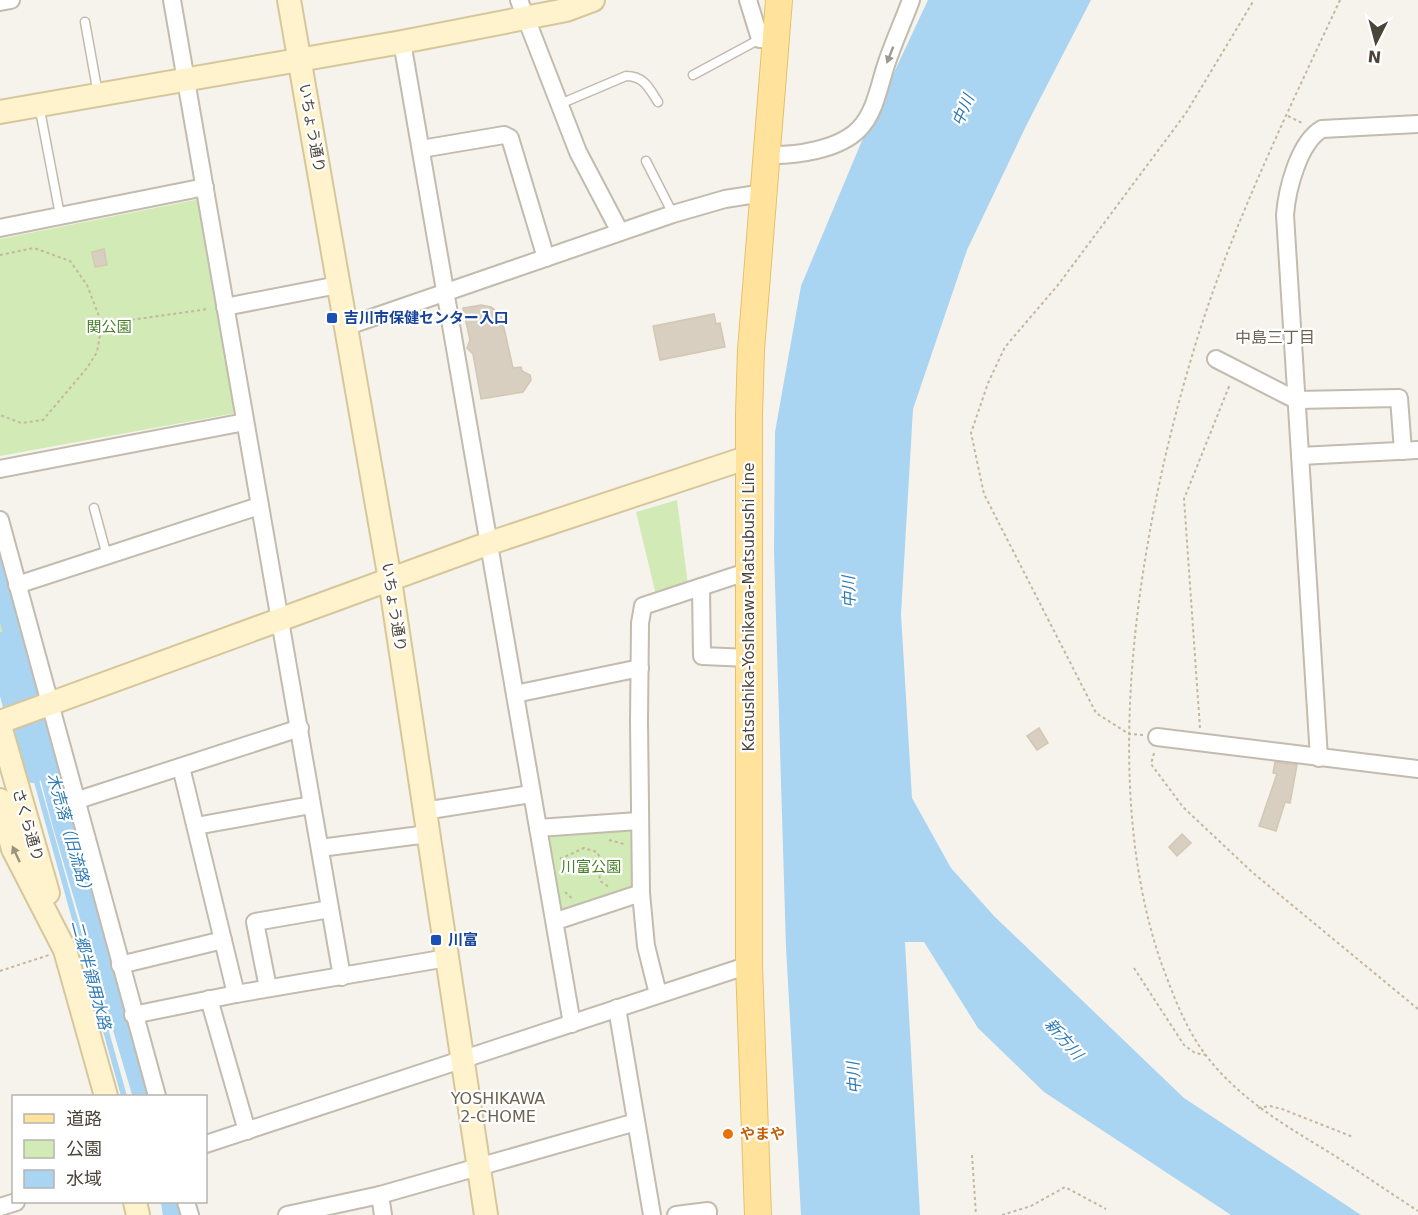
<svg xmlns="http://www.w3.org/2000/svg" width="1418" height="1215" font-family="'DejaVu Sans','Noto Sans JP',sans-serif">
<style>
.green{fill:#d2eab5}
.water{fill:#a9d4f2}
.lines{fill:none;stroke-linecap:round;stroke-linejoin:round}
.river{stroke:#a9d4f2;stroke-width:26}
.building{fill:#d8cfc1;stroke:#d3c7b4;stroke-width:1.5}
.lane-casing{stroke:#c2bbae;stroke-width:11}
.street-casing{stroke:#c2bbae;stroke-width:20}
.secondary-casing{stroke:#d6c79b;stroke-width:26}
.primary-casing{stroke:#e6c16a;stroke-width:28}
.path{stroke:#c4b79f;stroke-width:2;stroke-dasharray:3 3;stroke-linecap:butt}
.lane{stroke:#fff;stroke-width:8}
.street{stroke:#fff;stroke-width:16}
.secondary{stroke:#fff3cd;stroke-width:22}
.primary{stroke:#ffe39c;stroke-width:26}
.oneway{fill:#9c9892}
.oneway2{fill:#9c937c}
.transit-dot{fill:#1a4fb4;stroke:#fff;stroke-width:2}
.food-dot{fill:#e8710a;stroke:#fff;stroke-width:2}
.labels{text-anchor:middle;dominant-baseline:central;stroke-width:4.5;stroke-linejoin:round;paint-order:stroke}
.street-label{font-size:15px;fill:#4b4439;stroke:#fff}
.transit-label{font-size:15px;font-weight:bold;fill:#164399;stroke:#fff;text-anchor:start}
.park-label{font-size:15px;fill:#4a7f2a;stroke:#fff}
.food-label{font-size:15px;font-weight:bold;fill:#c56008;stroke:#fff;text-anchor:start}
.water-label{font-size:16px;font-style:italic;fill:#2e7ab2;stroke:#fff}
.neighbourhood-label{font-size:16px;fill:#6e6250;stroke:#fff}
</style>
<rect width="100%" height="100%" fill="#f6f3ec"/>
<g class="green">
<path d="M200,199L236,413L0,456V239Z"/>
<path d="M677,500L688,585L656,595L636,512Z"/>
<path d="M0,543L38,691L6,700L0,679Z"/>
<path d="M631,826L636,888L561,912L547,839L552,833Z"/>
</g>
<g class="water">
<path d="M928,0H1091L1027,124L967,250L913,409L901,614L912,798L951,868L994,916L1184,1098L1361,1215H1231L1044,1092L978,1028L924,942H905L920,1215H801L786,947L774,551L775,432L801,286L861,143Z"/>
<path d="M0,635L17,698L12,699L0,657Z"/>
<path d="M27,737L127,1096H121L22,739Z"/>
</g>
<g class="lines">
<g class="river">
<path d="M0,571L65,822L146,1096"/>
<path d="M0,645L33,770"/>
<path d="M174,1202L176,1215"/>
</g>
</g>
<g class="building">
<path d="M104,249L107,265L95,267L92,252Z"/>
<path d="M481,305L491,307L501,315L513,368L521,367L522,371L530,375L531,380L523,392L481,399L473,354L467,348L470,340L463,308Z"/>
<path d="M714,314L716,324L720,323L725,347L660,360L653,326Z"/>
<path d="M1039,728L1048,743L1037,750L1027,736Z"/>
<path d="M1275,762L1297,765L1290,803L1285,802L1276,831L1259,826L1277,774L1273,773Z"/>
<path d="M1182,834L1191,843L1177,856L1169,847Z"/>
</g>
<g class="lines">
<defs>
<g id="lane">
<path d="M85,22L98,94"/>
<path d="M693,75L760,39"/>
<path d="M560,104L626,76C644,76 649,88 658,102"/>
<path d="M39,105L60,215"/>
<path d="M646,161L673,214"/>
<path d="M94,508L107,556"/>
</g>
<g id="street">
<path d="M172,0L342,977"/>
<path d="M519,0L578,152L620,232"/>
<path d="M748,0L760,39L776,40"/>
<path d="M0,2L11,0"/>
<path d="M402,42L572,1024"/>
<path d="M421,149L504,135L510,138L546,258"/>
<path d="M767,155C794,156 839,150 859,129C875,113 879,86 886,65C893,43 903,22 911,0"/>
<path d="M0,228L205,187"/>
<path d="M225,307L338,285"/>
<path d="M345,327L673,214L725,199L764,193"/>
<path d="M1216,359L1296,400L1399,398L1403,451"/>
<path d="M1300,456L1418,450"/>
<path d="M0,469L245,422"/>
<path d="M0,520L157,1096"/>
<path d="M17,585L259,506"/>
<path d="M701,587L702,656L749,658"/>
<path d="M515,694L640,668"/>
<path d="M1157,737L1418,769"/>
<path d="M1319,758L1285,215C1287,189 1299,142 1322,129L1418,124"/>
<path d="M181,767L236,994"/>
<path d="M75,801L300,728"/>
<path d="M424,811L531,794"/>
<path d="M196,826L311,805"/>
<path d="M538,828L638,821"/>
<path d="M320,848L428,834"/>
<path d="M556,921L641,893"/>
<path d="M120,965L223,940"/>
<path d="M268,988L255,922L330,909"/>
<path d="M658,994L646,946L641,893L639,721L640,623L643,606L737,575H749"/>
<path d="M209,999L247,1131"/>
<path d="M617,1008L652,1215"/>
<path d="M133,1015L236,994L447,958"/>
<path d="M206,1144L749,965"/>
<path d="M380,1195L383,1215"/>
<path d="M186,1202L190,1215"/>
<path d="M0,1207L16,1202"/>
<path d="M287,1215L380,1195L636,1122"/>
<path d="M676,1215L708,1211V1215"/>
</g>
<g id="secondary">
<path d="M289,0L390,580L486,1215"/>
<path d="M0,112L402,42L566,10L593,0"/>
<path d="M0,722L487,544L749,457"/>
<path d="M0,726L48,893"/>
<path d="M0,800L13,849L65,950L106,1096"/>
<path d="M135,1202L138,1215"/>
</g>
<path id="primary" d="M758,1215L749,965V414L751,350L779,0"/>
</defs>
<use href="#lane" class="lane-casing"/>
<use href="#street" class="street-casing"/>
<use href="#secondary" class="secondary-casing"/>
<use href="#primary" class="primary-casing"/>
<g class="path">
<path d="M1340,0C1286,116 1228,233 1192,356C1138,536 1098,784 1162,965C1174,997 1186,1030 1208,1058C1241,1100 1286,1126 1332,1154C1361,1173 1389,1192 1418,1211"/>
<path d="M1288,116L1304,124"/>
<path d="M0,255L34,248L70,261L87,285L102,324L97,352L87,368L43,420L21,423L0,415"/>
<path d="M102,324L208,309"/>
<path d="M1200,728L1184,499L1230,384"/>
<path d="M1143,735L1129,734L1096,713L984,494L971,433L988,383L1005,347L1058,285L1186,113L1254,0"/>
<path d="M1154,753L1151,764L1183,807L1252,872L1418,1009"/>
<path d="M609,840L624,844"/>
<path d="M560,859L584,848L597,852L603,864L599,872L600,881L609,887"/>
<path d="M565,892L574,900"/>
<path d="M1134,968L1184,1045L1195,1053L1206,1055"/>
<path d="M0,971L49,955"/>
<path d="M1258,1108L1270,1106L1282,1109L1353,1137"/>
<path d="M972,1155L976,1215"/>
<path d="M1002,1215L1031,1206L1065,1187L1106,1209"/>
</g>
<use href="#lane" class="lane"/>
<use href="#street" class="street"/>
<use href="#secondary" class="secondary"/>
<use href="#primary" class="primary"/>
</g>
<defs><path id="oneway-solid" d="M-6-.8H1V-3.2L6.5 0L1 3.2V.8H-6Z" transform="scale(1.5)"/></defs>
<use class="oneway" href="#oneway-solid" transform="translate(890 55) rotate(111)"/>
<use class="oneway2" href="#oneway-solid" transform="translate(16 854) rotate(-115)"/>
<g class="transit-dot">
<rect x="326" y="312" width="12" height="12" rx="3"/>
<rect x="430" y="934" width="12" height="12" rx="3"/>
</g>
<circle class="food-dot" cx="728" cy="1134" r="6"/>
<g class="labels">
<g class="street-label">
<text transform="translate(312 128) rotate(80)">いちょう通り</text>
<text transform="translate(394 607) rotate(81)">いちょう通り</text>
<text transform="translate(749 607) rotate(-90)">Katsushika-Yoshikawa-Matsubushi Line</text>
<text transform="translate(28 825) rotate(74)">さくら通り</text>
</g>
<g class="transit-label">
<text x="344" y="318">吉川市保健センター入口</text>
<text x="448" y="940">川富</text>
</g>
<g class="park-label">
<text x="109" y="327">関公園</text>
<text x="591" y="867">川富公園</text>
</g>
<g class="food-label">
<text x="740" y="1134">やまや</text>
</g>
<g class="water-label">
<text transform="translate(963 110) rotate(-67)">中川</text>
<text transform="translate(849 592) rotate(-92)">中川</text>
<text transform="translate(70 835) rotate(74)">木売落（旧流路）</text>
<text transform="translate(91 975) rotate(75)">二郷半領用水路</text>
<text transform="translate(1064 1039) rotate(49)">新方川</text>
<text transform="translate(854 1078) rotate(-94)">中川</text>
</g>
<g class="neighbourhood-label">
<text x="1275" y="337">中島三丁目</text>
<text x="498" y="1098">YOSHIKAWA<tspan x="498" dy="18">2-CHOME</tspan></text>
</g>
</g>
<rect x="12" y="1095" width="195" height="108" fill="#ffffff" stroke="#b7b4b0" stroke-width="1.5"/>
<rect x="24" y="1114" width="30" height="9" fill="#ffe39c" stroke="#b7b4b0" stroke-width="1.5"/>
<text x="66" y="1125" font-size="18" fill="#4b4439">道路</text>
<rect x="24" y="1140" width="30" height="18" fill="#d2eab5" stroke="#b7b4b0" stroke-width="1.5"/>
<text x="66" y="1155" font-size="18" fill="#4b4439">公園</text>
<rect x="24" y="1170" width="30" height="18" fill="#a9d4f2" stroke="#b7b4b0" stroke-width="1.5"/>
<text x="66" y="1185" font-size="18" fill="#4b4439">水域</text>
<g transform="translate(1376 42) rotate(186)" stroke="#ffffff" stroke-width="4.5" paint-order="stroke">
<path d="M0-4.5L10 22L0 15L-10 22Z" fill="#4b4439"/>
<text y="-9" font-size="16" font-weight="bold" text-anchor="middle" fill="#4b4439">N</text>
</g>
</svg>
